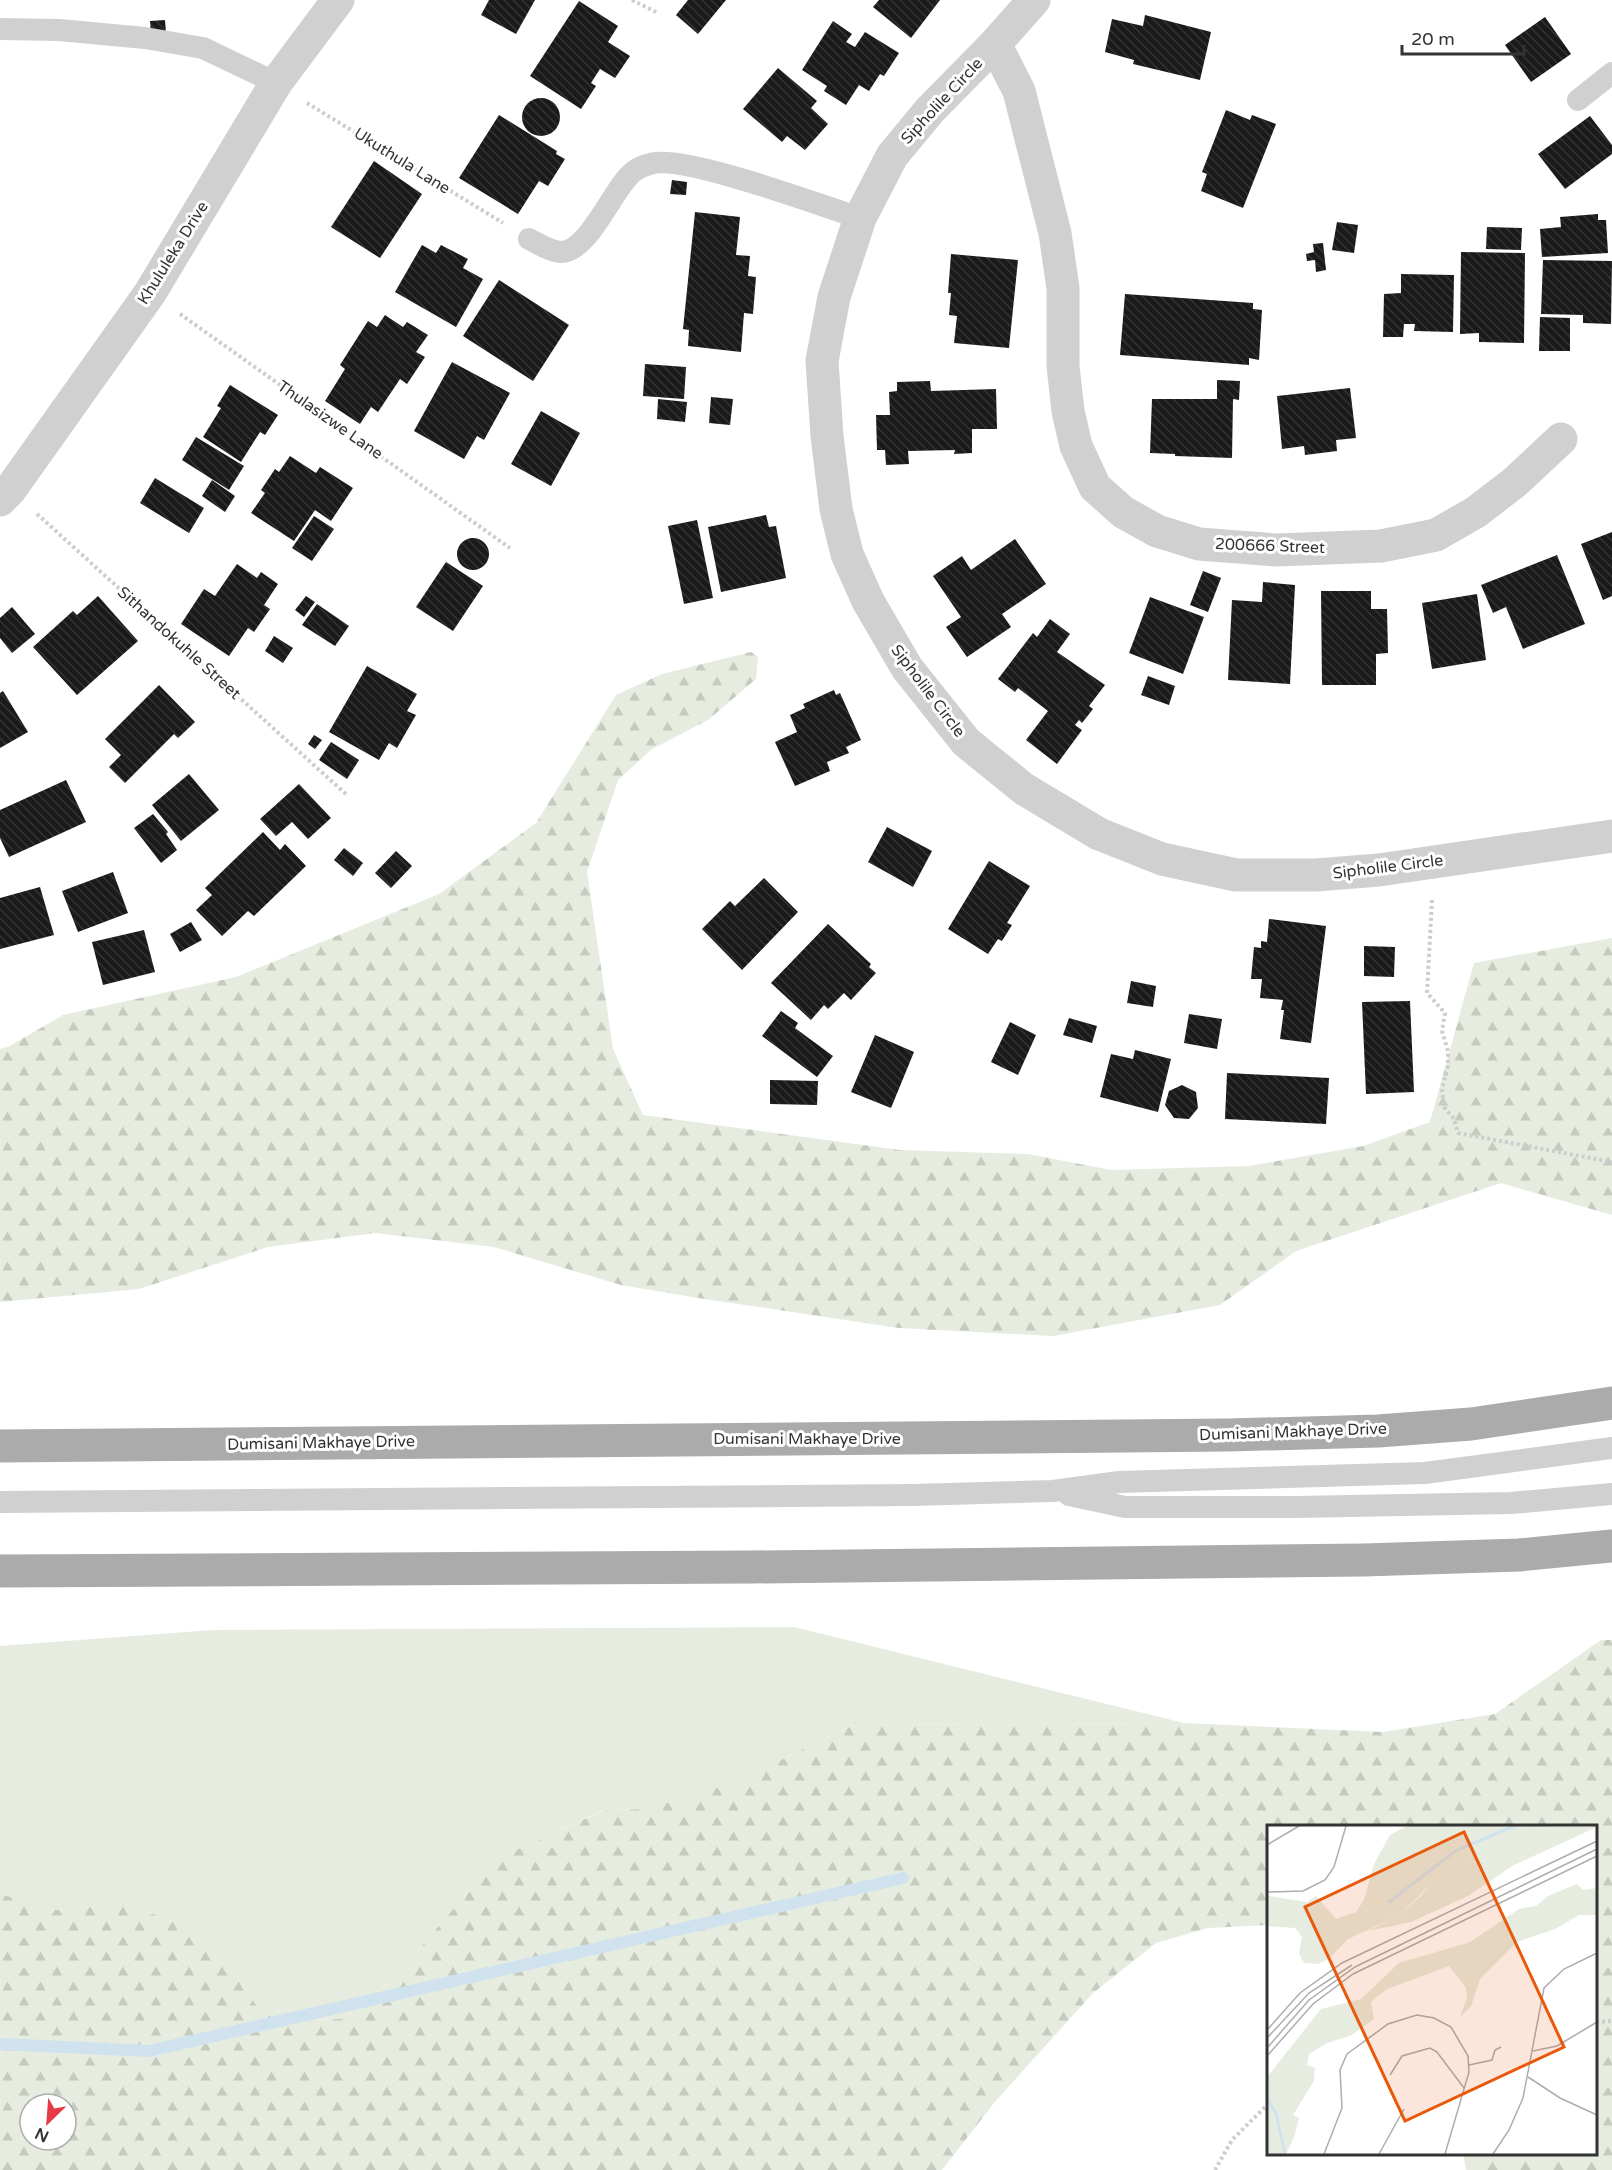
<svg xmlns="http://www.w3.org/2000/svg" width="1612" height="2170" font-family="'Varela Round',sans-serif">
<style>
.grass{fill:#e6ecdf}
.forest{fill:url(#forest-firs);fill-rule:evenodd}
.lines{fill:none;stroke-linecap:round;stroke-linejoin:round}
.stream{stroke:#cfe2ee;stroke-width:12}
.building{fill:url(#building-back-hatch)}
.path{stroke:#cdcdcd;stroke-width:4;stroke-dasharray:3 3;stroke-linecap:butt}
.service{stroke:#d0d0d0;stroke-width:22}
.minor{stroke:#d0d0d0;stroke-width:33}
.tertiary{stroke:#d0d0d0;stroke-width:33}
.primary{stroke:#ababab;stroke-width:33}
.labels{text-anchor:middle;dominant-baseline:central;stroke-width:6;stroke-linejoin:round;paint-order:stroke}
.street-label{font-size:16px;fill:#333;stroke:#fff}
.inset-river{fill:none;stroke:#cfe2ee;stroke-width:3}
.inset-road{fill:none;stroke:#adadad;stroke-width:1.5}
.view{fill:#e8590c;fill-opacity:0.15;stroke:#e8590c;stroke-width:3}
.inset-edge{fill:none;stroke:#333;stroke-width:3}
</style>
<defs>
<pattern id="forest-firs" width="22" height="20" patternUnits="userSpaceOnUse" patternTransform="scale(1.5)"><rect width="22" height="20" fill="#e6ecdf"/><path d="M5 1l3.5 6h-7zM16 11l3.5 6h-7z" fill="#c6cbc0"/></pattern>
<pattern id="building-back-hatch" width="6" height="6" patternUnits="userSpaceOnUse" patternTransform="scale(1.5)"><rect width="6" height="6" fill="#1a1a1a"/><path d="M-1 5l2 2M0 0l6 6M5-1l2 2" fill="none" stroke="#333"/></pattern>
</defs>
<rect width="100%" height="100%" fill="#fff"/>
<path class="grass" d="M794,1627L1184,1723L853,1725L733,1783L647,1809L604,1810L496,1859L392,1981L341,2019L278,2021L258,2008L217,1946L172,1921L123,1903L56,1910L0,1894V1646L213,1630Z"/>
<g class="forest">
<path d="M751,652L758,657L756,679L708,720L652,749L618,780L587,872L613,1049L643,1115L900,1150L1028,1154L1111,1170L1249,1166L1363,1146L1430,1122L1474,963L1612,938V1215L1501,1183L1296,1251L1220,1305L1053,1336L899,1328L698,1298L621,1285L494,1247L375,1233L268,1247L139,1289L0,1302V1049L8,1047L63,1015L236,977L439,894L536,823L616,695L662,674Z"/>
<path d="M1601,1640H1612V2170H1466L1463,2154H1596V1826H1268V1925L1208,1928L1156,1943L1093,1993L994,2103L942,2170H0V1894L56,1910L123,1903L172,1921L217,1946L258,2008L278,2021L341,2019L392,1981L496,1859L605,1810L647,1809L733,1783L853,1725L1184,1723L1383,1732L1495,1714ZM30,2104H66V2140H30Z"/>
</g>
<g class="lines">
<path class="stream" d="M0,2044L149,2051L903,1878"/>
</g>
<g class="building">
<path d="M489,0H535L516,34L481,15Z"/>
<path d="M688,0H726L698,34L676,15Z"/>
<path d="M879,0H940L911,38L873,7Z"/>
<path d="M579,1L618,26L608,42L630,56L615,78L600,69L591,83L596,86L581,109L530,76Z"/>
<path d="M1145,15L1211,32L1200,80L1133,64L1134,60L1105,52L1112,19L1143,26Z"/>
<path d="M1545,17L1571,54L1531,82L1505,45Z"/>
<path d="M165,20L166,33L151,34L150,21Z"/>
<path d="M833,21L852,34L846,42L855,47L865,32L899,53L884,76L880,74L869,91L859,85L846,105L824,91L827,86L802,70Z"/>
<path d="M778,68L817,101L811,108L828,124L805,150L787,136L782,142L743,109Z"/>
<circle cx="541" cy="117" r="19"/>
<path d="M1226,110L1250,120L1252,115L1276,124L1243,208L1201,191L1207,174L1202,172Z"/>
<path d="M499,115L557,151L556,154L565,159L548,186L539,181L518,214L459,178Z"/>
<path d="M1590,116L1612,145V154L1565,189L1538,154Z"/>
<path d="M374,161L422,194L380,258L331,227Z"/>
<path d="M672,180L687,182L686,195L670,194Z"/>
<path d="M695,212L740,217L736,255L750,256L748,276L756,277L753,314L744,313L741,352L688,346L689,330L683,329Z"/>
<path d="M1598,214V220H1606L1608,253L1542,257L1540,229L1561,227L1560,217Z"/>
<path d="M1337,222L1358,225L1354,253L1332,250Z"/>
<path d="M1487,227L1522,228L1521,250L1486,249Z"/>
<path d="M1323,243L1326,270L1316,272L1315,260L1307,261L1306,254L1314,252L1313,244Z"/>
<path d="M422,245L436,253L441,245L468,259L463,268L483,279L456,327L395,292Z"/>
<path d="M1461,252L1525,253L1524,343L1479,342V333L1460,334Z"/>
<path d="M951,254L1018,260L1009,348L954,343L957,316L949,315L951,293H948Z"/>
<path d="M1543,260L1612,261L1611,324L1583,323V315L1541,314Z"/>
<path d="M1401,274L1454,275L1453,332L1414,331L1415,324H1404L1403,337H1383L1384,294L1401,293Z"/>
<path d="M499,280L569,325L533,381L463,336Z"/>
<path d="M1125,294L1253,303V309L1262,310L1259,360L1249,358V365L1120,355Z"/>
<path d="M385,315L403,327L407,322L428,335L416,352L425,357L407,384L400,379L378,412L371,407L360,424L325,401L345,369L340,365L368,321L377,327Z"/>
<path d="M1540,317L1570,318V351H1539Z"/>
<path d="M452,362L510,393L484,440L477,436L464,459L414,431Z"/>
<path d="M645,364L686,367L684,399L643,396Z"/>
<path d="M1217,380L1240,381L1239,400L1233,399L1232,458L1175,456V454L1150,453L1152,399H1217Z"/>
<path d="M930,381L931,391L996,389L997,429H972V453L954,454L955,450L908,451L909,464L886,465L885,450H877L876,415H890L889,392L897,391V382Z"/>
<path d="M230,385L278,415L265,435L260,432L241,462L203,437L221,408L217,406Z"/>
<path d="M1350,388L1356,438L1336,440L1337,451L1305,455L1304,446L1282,449L1277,396Z"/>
<path d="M711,397L733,399L730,425L709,423Z"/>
<path d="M658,399L687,402L685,422L657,419Z"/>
<path d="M541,411L580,433L551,486L511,464Z"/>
<path d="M196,437L244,466L229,490L182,460Z"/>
<path d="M290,456L316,473L320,467L353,488L331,521L315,510L294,541L251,513L265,493L261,490L275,469L279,472Z"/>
<path d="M155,478L204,508L189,533L140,503Z"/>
<path d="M212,480L235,496L225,512L202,496Z"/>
<path d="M766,515L769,527L776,526L786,578L721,592L708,527Z"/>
<path d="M314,516L334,529L312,561L292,548Z"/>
<path d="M697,520L713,598L684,604L668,526Z"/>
<path d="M1612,532V596L1603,600L1581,544Z"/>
<circle cx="473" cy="554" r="16"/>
<path d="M1015,539L1046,584L1002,614L1011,627L967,657L946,627L961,617L933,576L962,556L971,570Z"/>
<path d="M1557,555L1585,624L1523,649L1506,607L1493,613L1481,585Z"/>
<path d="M446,562L483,586L453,631L416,607Z"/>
<path d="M237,564L257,578L261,572L278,584L264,605L270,609L254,632L248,628L229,656L181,624L204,589L215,596Z"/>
<path d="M1203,571L1221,578L1208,612L1190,605Z"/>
<path d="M1263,582L1295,585L1290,684L1228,680L1232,600L1262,602Z"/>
<path d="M1321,591H1371V609H1387L1388,653L1376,654V685H1322Z"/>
<path d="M1477,594L1486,660L1432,669L1422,603Z"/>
<path d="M98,596L138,641L77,695L33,647L73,611L77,615Z"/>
<path d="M306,596L315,602L304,617L295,610Z"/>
<path d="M1150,597L1204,617L1183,674L1129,653Z"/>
<path d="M317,604L349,626L335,646L302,625Z"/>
<path d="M12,607L35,634L12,653L0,638V618Z"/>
<path d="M1050,619L1070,634L1057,652L1105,685L1089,706L1093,709L1082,723L1079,720L1075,725L1082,730L1057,764L1026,740L1048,711L1018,688L1015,692L998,679L1033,633L1037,637Z"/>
<path d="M274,636L293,648L283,663L265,651Z"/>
<path d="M367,666L417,694L407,711L416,715L397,748L389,743L379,760L329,732Z"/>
<path d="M1148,676L1175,686L1169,705L1141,695Z"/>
<path d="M159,685L195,722L178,738L174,734L125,783L109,767L121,755L105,739Z"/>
<path d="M834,690L836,695L840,693L861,740L846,747L849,753L827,762L830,771L795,786L775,742L797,732L790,715L805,708L803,704Z"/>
<path d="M3,691L28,732L0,748V693Z"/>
<path d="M314,735L322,740L315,749L308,744Z"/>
<path d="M331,742L359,760L347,779L319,760Z"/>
<path d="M189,774L219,810L181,841L152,805Z"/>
<path d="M66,780L86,822L9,857L0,838V810Z"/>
<path d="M299,784L331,818L308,839L292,822L276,836L260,819Z"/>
<path d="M153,814L168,832L166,834L177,850L161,863L134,828Z"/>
<path d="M887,827L932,851L913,887L868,862Z"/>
<path d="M263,832L280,850L285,844L306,866L254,916L248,911L222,936L196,910L212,895L205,888Z"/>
<path d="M344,848L363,863L353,876L334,860Z"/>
<path d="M396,851L412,866L391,888L375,873Z"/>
<path d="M989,861L1030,886L1007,923L1012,925L1002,941L998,939L988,954L948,929Z"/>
<path d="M113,872L128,913L78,932L62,891Z"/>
<path d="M764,878L798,912L742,970L702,929L730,901L735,906Z"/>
<path d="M40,887L54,935L0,949V898Z"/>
<path d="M1269,919L1326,926L1311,1043L1280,1039L1284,1010H1281L1283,1000L1260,998L1262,979H1251L1254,947L1261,948V941L1267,942Z"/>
<path d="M191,922L202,940L180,952L170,934Z"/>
<path d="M828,924L871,964L869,967L876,973L851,1000L844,993L828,1009L824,1005L811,1020L771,983Z"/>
<path d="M144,930L155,972L103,985L92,942Z"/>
<path d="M1364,946L1395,947L1394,977L1364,976Z"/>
<path d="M1131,981L1156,986L1153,1007L1127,1003Z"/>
<path d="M1410,1001L1414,1092L1366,1094L1362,1002Z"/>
<path d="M781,1011L798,1023L795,1028L833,1056L817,1077L762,1036Z"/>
<path d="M1189,1014L1222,1019L1217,1049L1184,1043Z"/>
<path d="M1069,1018L1097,1026L1092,1043L1063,1035Z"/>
<path d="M1010,1022L1036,1035L1018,1075L991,1062Z"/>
<path d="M875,1035L914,1052L891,1108L851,1092Z"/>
<path d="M1135,1050L1171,1059L1158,1112L1100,1097L1111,1054L1133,1059Z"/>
<path d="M1227,1073L1329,1078L1326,1124L1225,1119Z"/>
<path d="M770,1080L818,1081L817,1105L770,1104Z"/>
<path d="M1182,1085L1196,1092L1198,1108L1189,1119L1174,1118L1165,1105L1169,1091Z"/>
</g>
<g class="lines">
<g class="path">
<path d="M632,0L658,13"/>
<path d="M307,103L503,223"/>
<path d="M180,314L510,548"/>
<path d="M37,514L348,796"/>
<path d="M1432,900L1427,993L1445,1013L1442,1031L1448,1051V1066L1442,1089L1444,1107L1454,1119L1458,1133L1612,1162"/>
<path d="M1596,2022L1612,2021"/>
<path d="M1215,2170L1232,2140L1268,2104"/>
</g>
<g class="service">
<path d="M0,29L59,30L145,38L203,48L276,83"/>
<path d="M1578,100L1612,73"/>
<path d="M529,239C539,244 551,252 562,252C590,250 613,188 633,172C637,169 645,165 650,164C681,153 822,206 860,218"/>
<path d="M1069,1495L1125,1507H1296L1511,1503L1612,1494"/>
<path d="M0,1502L913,1495L1053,1491L1119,1482L1425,1473L1612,1448"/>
</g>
<g class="minor">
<path d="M1034,0L995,44L930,110L892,156L860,218L834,297L822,361L827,436L836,509L847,554L868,601L907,668L966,742L1024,789L1099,834L1162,859L1236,875H1316L1379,870L1612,836"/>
<path d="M995,44L1019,91L1055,233L1063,288V366L1068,411L1076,446L1095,487L1123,512L1157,531L1199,544L1277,550L1381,546L1436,535L1476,512L1515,482L1561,439"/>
</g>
<path class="tertiary" d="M0,500L10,490L150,293L276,83L338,0"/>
<g class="primary">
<path d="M0,1446L1229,1435L1378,1431L1471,1424L1612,1403"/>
<path d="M0,1571L753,1567L1364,1560L1519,1555L1612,1546"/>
</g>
</g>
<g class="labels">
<g class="street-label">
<text transform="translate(942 101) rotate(-47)">Sipholile Circle</text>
<text transform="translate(402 161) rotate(32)">Ukuthula Lane</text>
<text transform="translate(173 253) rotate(-58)">Khululeka Drive</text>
<text transform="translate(330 420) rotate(35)">Thulasizwe Lane</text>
<text transform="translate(1270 546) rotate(2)">200666 Street</text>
<text transform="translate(179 643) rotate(42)">Sithandokuhle Street</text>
<text transform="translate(928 691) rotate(53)">Sipholile Circle</text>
<text transform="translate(1388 867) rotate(-7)">Sipholile Circle</text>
<text transform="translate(1293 1432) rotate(-2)">Dumisani Makhaye Drive</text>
<text x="807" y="1439">Dumisani Makhaye Drive</text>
<text transform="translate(321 1443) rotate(-1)">Dumisani Makhaye Drive</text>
</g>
</g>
<g transform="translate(1267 1825)">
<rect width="330" height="330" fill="#fff"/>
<path d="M261,1L330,2L245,41L201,71L144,97L101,106L133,90L154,71L162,61L170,38L176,35L197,39L226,34L246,9Z" fill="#e6ecdf"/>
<path d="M140,1H261L246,9L226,34L192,40L177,35L170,38L162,61L133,90L81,114L63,133L51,139L37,138L32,129L35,112L28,103L0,101L1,71L40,77L49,71L69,94L89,87L97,75L107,39L123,10ZM310,59L316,65L330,63V90H312L288,104L250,117L213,154L204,181L193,192L200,173L199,163L182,141L120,164L104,177L107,194L83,211L60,218L42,229L40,240L48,243L47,256L26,290L32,293L27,312L19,329H0V252L54,184L94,174L132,138L203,117L252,84L269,81L281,71Z" fill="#e6ecdf"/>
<path class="inset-river" d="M121,78L188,26L247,1M0,274L9,288L18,329"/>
<path class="inset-road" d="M0,20L32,1M0,67L36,66L58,55L67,42L79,1M0,205L33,168L75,138L330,16M0,213L42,168L85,140M0,223L42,175L88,142L330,24M266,226L290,221L330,197M0,231L46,179L86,149L330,31M202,240L225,235L228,225L234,222M123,250L135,231L163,223L170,227L197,263M261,252L293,273L330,290M57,329L75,283L73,245L80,229L121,199L150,190L167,193L184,202L201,231L202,247L178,329M112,329L137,284M226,329L242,305L256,273L277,163L297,144L330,128"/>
<path class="view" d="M197,7L297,222L138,296L38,82Z"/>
<rect width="330" height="330" class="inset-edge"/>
</g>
<g transform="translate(48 2122) rotate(205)"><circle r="28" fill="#ffffff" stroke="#adadad" stroke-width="1.5"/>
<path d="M0-4.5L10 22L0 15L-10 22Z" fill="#e63946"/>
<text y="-9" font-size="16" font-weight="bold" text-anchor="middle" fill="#333333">N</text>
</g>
<path d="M1402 45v9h122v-9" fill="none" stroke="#333333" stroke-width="3"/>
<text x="1411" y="45" font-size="18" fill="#333333" stroke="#ffffff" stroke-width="4.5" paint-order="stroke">20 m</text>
</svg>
